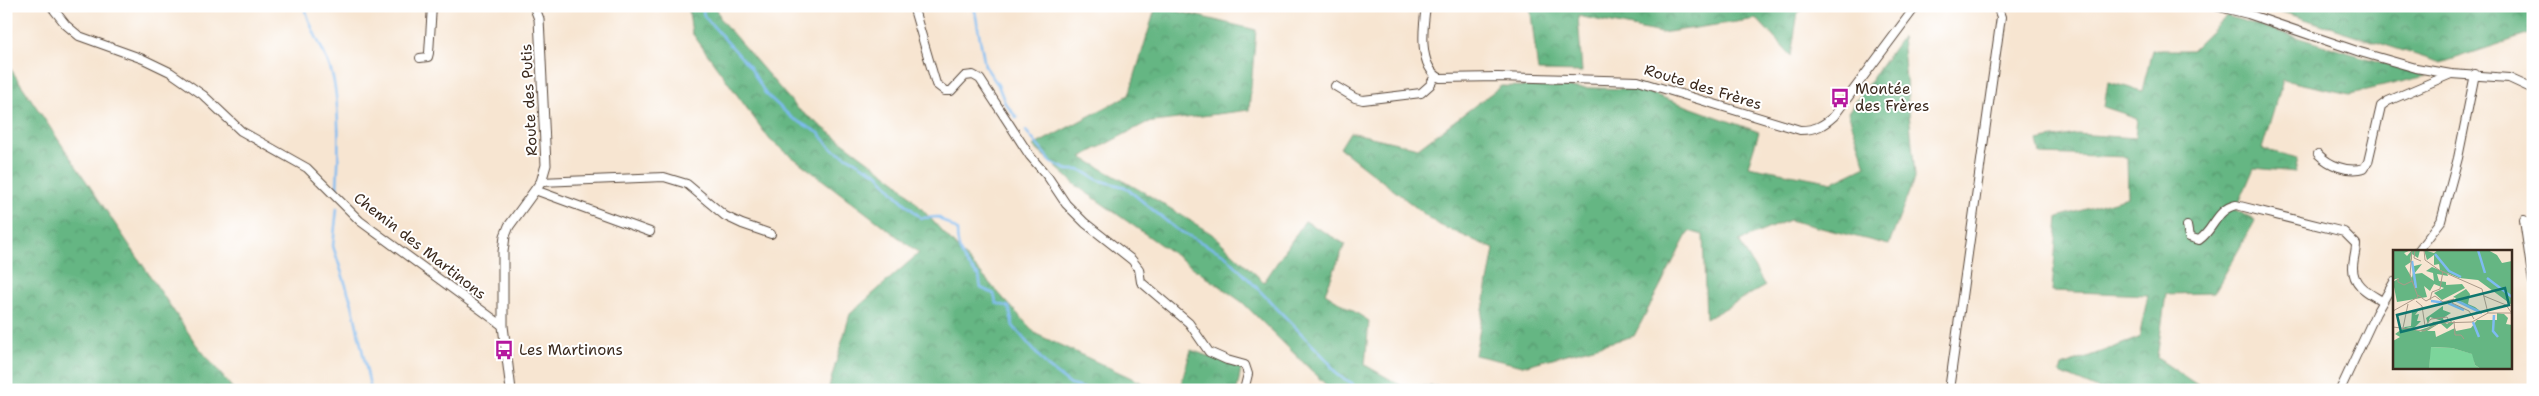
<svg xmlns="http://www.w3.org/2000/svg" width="2539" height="396" font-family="'Shantell Sans',sans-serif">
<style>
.forest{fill:url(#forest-crowns);stroke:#507050}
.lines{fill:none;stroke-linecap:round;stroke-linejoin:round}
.stream{stroke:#7ebbf1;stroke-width:2.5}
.minor-casing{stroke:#574639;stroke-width:10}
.tertiary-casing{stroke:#574639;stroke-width:11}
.minor{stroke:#fff;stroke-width:8}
.tertiary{stroke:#fff;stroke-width:9}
.labels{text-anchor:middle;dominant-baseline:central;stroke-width:4;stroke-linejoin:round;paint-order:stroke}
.street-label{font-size:15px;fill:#3b2a1e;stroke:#fff}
.poi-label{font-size:15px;fill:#3b2a1e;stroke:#fff;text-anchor:start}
.inset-river{fill:none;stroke:#7ebbf1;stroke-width:2.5}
.inset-road{fill:none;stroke:#ac9a89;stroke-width:1}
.view{fill:#0f766e;fill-opacity:0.15;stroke:#0f766e;stroke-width:2.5}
.inset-edge{fill:none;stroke:#3b2a1e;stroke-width:2.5}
</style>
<defs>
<pattern id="forest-crowns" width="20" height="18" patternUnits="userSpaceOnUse" patternTransform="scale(1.25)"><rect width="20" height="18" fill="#65b683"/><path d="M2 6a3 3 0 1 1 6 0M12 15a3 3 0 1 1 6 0" fill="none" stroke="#54946b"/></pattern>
</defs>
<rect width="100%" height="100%" fill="#fff"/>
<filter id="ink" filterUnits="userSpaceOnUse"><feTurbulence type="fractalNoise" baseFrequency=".02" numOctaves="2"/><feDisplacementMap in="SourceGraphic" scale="10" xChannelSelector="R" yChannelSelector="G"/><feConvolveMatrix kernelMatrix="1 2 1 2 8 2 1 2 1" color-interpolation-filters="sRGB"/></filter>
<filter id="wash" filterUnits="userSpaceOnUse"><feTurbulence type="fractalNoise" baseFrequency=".0096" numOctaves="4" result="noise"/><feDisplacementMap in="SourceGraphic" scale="20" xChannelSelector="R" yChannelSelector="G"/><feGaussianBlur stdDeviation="1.12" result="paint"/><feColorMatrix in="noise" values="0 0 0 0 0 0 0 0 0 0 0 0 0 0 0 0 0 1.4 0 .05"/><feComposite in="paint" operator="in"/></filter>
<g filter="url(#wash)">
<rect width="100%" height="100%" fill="#f7e5d1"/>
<g class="forest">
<path d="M688,6H716L721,20L798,109L898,183L1036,334L1149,386L1181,384L1191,350L1241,368L1237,390H828L850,314L919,253L770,140L692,33Z"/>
<path d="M1156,6L1256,30L1249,110L1146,123L1081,157L1145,193L1212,234L1264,282L1305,221L1345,244L1325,293L1369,321L1365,365L1402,386L1475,387L1471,390H1331L1242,302L1077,186L1033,146L1129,95Z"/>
<path d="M1530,6H1815L1798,12L1791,56L1757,19L1661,33L1578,16L1582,72L1538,71Z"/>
<path d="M2264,6H2533V33L2441,63Z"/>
<path d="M2227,16L2426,76L2350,94L2283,80L2262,149L2298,158L2295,172L2254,168L2236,210L2255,221L2214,293L2166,294L2157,358L2205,390H2100L2060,373L2062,366L2139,338L2148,295L2052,291L2058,217L2128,197L2127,157L2040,154L2037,141L2076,134L2135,138L2137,118L2104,107L2108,82L2142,91L2152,50H2192Z"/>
<path d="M1902,37L1915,176L1889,245L1789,220L1739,241L1765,286L1706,319L1703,235L1689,231L1634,336L1523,366L1475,355L1494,249L1437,224L1340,148L1350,132L1418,148L1501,86L1639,89L1759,132L1748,166L1833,182L1866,166L1848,112Z"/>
<path d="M6,62L196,344L234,390H6Z"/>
</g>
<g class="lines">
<g class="stream">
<path d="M305,6C309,30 326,51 332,74C340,103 339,159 337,189"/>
<path d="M702,6L704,16L750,67L765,93L792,118L819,133L831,148L878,174L896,195L921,218L938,217L957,230C957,251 963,262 979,276L981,288L994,294L996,303L1009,307L1013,326L1050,369L1071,385L1089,390"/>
<path d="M974,6L985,66L998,85L1005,103L1017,118"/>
<path d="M1026,131L1052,163L1068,170H1081L1098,180L1125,187L1176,229L1225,255L1328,361L1337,375L1352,383L1355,390"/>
<path d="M337,208L333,246L352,304L371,390"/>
<path d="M6,385L9,390"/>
</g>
</g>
</g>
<g filter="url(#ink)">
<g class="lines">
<defs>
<g id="minor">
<path d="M51,6L66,25L79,36L143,59L170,72L203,95L241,131L307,168L360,221L503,326"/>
<path d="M913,6L936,84L945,91H951L965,76L973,75L980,79L1030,156L1048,177L1066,204L1085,223L1132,260L1139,269L1141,282L1189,323L1209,352L1227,360L1245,365L1248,374L1244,390"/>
<path d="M1426,6C1423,27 1418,67 1440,78L1498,77L1638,81L1800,130C1815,130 1823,126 1834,116L1916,6"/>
<path d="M2215,6L2248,14L2360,52L2416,68L2451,74L2509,78L2533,89"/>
<path d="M420,58L428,57L429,53L432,6"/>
<path d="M1335,86L1355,98L1363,100L1421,93L1430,85L1435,76"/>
<path d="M2318,154C2329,165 2347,173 2364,168L2368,162L2381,106L2388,101L2451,74"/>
<path d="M541,182L664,177L687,184L725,216L742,224L771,234"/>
<path d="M535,190L650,232"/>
<path d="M2524,220L2533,282"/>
<path d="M2187,226L2189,237L2199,240C2214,230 2216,209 2236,205L2344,232L2356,244C2356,252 2353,259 2353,268C2353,286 2369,293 2382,301"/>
<path d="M2418,251L2441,221L2458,158L2475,74"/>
<path d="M1949,390L2001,17L1997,6"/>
<path d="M2340,390L2376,313L2394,282"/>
</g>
<path id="tertiary" d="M511,390L503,326V252L505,236L509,226L541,182L546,165L540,39L539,19L534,6"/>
</defs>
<use href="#minor" class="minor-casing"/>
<use href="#tertiary" class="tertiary-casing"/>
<use href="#minor" class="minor"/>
<use href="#tertiary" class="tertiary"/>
</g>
</g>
<defs>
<symbol id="bus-bare" viewBox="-9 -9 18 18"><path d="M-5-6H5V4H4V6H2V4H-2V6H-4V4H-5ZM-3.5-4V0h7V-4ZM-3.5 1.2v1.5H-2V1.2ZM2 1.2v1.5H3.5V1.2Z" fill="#b5179e" stroke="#fff" stroke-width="2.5" paint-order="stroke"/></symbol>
</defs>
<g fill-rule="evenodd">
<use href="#bus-bare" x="1826" y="84" width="28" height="28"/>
<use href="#bus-bare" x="490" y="336" width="28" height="28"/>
</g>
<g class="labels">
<g class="street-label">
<text transform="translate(1703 87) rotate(17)">Route des Frères</text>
<text transform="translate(529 100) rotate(-93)">Route des Putis</text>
<text transform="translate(420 246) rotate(38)">Chemin des Martinons</text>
</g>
<g class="poi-label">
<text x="1855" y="89">Montée<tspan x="1855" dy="17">des Frères</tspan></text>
<text x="519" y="350">Les Martinons</text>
</g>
</g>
<g transform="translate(2393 250)">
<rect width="119" height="119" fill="#f7e5d1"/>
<path d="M37,97L59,98L80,104L82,115L88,119H36Z" fill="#7cd59b"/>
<path d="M0,0H18L11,3L14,6L19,0H27L25,8L19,4V11L17,5L18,12L12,16L19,28L21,16L29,14L21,24L29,23L41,31L40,23L33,21L39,17L54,23L55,26L44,24L46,31L53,32V35L69,34L72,38L49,50L41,43L51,38L41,34L37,41L31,36L34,47L4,52L0,32L6,28L0,30ZM31,0L41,3L45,0H95L104,5L109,13L119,11V55L85,30L66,28L47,20L46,14L41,15V5L34,10ZM73,39L77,44L75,54L82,57L87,61L86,63L69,52H60L63,48L60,47ZM50,56V60L58,63L50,68L51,71L54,74L58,71L61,73L54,79L47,73L34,81H42L43,87L62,78L63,81L78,78L84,70H104V63L111,64L115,68L113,74L119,75V119H88L82,115L79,104L59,98L38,97L36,119H0V91L7,87L2,84L12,77L18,76L19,60L25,61L22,65L26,64L24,71H28L21,78L13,77L29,82L27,80L36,77L40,72L49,71L37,67L35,74L33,68Z" fill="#65b683"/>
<path class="inset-river" d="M85,0L92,23M42,4L56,21L68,27M19,11L23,38M94,28L119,47M62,50L89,63M38,51L54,53M55,53L71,60M101,65L100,81L105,87M80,72L86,87"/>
<path class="inset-road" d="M22,0L21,8L28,11M31,0L32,10L46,20L89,39L95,63H119M5,28V32L11,35L19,31M25,45L33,51L42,46L50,52L61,49L59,53L76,61L81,69M91,46L113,55L118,62M37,50L39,42L47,39L50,21M23,51L29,56L32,76L38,69L54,67L56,71M0,61L25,47L17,25L19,0M61,71L62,85H68L71,89M0,77L31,81L46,73L79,72L95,63M10,78L15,54"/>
<path class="view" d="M112,38L116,55L8,82L4,65Z"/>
<rect width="119" height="119" class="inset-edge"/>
</g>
<rect width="2539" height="396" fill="none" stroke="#fff" stroke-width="25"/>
</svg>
